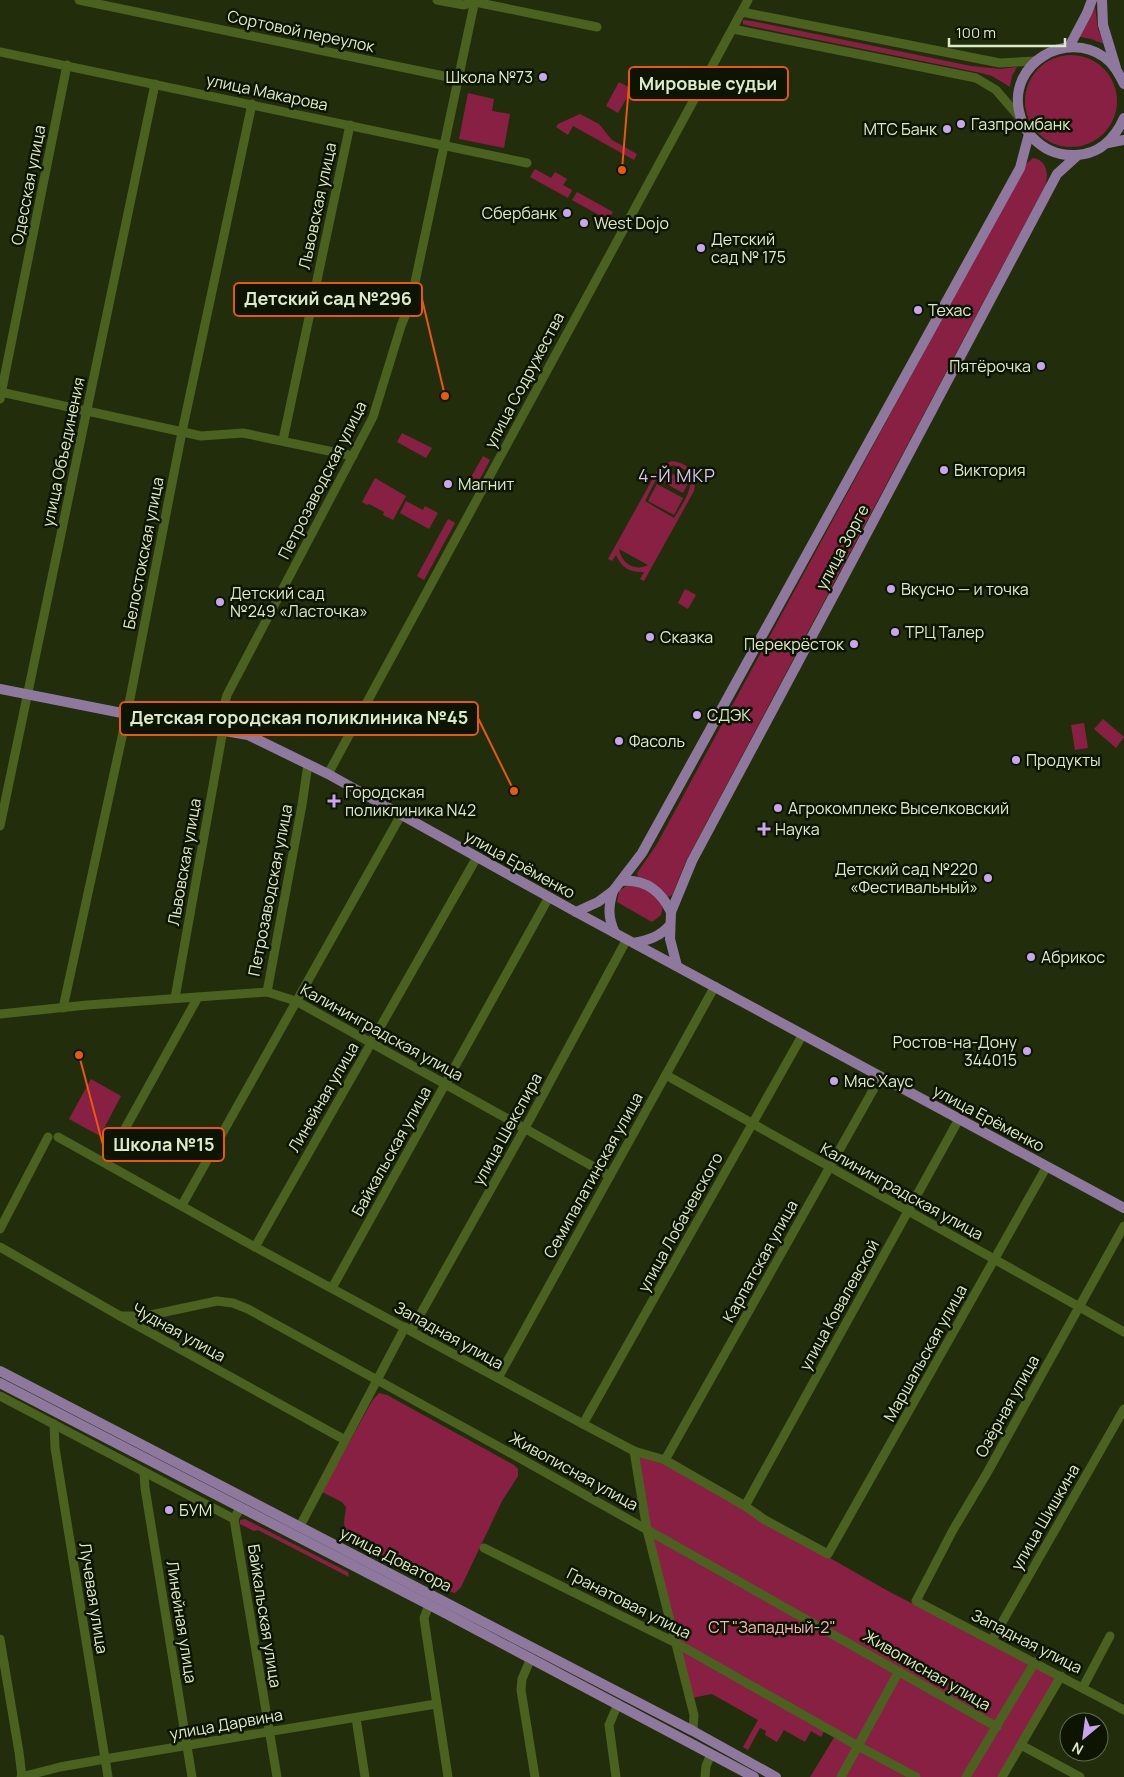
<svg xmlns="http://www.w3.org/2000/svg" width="1124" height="1777" font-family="Manrope,sans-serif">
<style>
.green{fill:#882043;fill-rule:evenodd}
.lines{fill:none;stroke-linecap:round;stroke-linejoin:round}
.minor{stroke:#4b611f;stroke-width:9}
.major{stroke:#8f789d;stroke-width:10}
.poi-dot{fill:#c8a6ef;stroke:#0d1500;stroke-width:2}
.labels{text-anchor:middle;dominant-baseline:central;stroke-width:5;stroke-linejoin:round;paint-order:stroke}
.street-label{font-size:16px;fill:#dceac8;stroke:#0d1500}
.poi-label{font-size:16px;fill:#dceac8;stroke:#0d1500;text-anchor:start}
.park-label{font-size:16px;fill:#f5b3c0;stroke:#0d1500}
.neighbourhood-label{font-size:18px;letter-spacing:1px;fill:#d9bff6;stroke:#0d1500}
.leader{fill:none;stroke:#e8590c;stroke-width:2}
.callout-dot{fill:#e8590c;stroke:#0d1500;stroke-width:2}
.callout{fill:#0d1500;stroke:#e8590c;stroke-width:2}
.callout-label{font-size:18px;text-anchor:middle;font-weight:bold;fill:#dceac8}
</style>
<rect width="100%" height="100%" fill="#222e0b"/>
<g class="green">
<path d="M1095,6L1098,29L1104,44L1091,39L1076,36L1091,15Z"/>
<path d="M743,20L752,21L971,66L1000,69L1017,67L1012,76L1010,87L992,76L981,73L750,26L743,24Z"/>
<circle cx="1071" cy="101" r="46"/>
<path d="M619,82L632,89L618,113L606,106Z"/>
<path d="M468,93L494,99L492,111L510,114L504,148L459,139Z"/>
<path d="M580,114L599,124L612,140L637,154L634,160L573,126L568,135L556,127L558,124Z"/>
<path d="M1033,158C1047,160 1049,174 1045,186L686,861L672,895L668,897L638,877L637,873L657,844L1026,164Z"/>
<path d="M535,169L551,178L555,172L567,179L563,185L572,190L568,198L530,177Z"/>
<path d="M577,192L613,212L608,220L572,200Z"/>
<path d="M402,433L432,448L426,458L397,442Z"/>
<path d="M483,456L490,460L474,490L466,486Z"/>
<path d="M672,461C689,463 698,474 694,491L644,581L640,579L644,572C630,573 621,567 616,555L612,561L608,559L657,471L662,466ZM673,465L686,470C698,485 682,504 674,518L645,501C652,489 658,469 673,465ZM619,549L648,565C635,572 621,563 619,549Z"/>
<path d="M669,472L688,483L683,493L663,482Z"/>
<path d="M375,478L406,496L393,520L383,515L384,512L369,504L367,505L362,502Z"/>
<path d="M657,484L683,498L674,515L648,501Z"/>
<path d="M406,501L423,510L425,506L438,513L429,529L400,513Z"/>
<path d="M448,519L455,523L424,580L417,576Z"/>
<path d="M685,589L696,595L688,609L678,603Z"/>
<path d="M1103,719L1124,737L1116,748L1094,729Z"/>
<path d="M1084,723L1088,748L1075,750L1071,725Z"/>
<path d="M629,884L651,890L663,907L661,915L652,922L617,902L619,891Z"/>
<path d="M91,1079L121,1096L100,1136L69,1119Z"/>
<path d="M379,1393L387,1395L514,1465L518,1469V1476L502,1501L461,1587L455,1593C447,1592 431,1585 426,1579C420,1573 421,1567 414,1563L406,1567L403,1566C386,1557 347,1544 344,1523C344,1517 346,1512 346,1507L342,1502L322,1492L372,1401Z"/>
<path d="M635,1455L666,1465L888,1591L1061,1680L1004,1777H810L835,1736L825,1730L821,1737L811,1731L805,1742L784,1730L777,1742L765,1735L766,1731L760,1728L748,1750L743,1747L758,1720L712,1694L692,1698L647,1541Z"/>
<path d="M245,1519L348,1572L349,1577L258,1530L254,1531L240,1524V1520Z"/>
</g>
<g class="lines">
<g class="minor">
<path d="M79,0L458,79"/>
<path d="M437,0L464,5L475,2L597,27"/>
<path d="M742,12L1000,63L1035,61"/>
<path d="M733,29L976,78L996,90L1021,119"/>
<path d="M0,52L527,163"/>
<path d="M0,392L201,436L243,433L353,456"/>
<path d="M0,399L67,65"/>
<path d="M283,440L350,125"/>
<path d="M218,729L227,695L373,417L401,326L411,301L475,0"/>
<path d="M328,774L748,0"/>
<path d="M0,826L155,84"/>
<path d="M267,992L302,805L308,764"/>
<path d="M175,998L223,730"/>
<path d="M63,1008L127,714L182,432L252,104"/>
<path d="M0,1014L87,1005L267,992L296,1001L610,1176"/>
<path d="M666,1075L1124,1332"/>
<path d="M58,1137L255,1247L583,1424L634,1451L665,1460L745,1506L765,1520L828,1554L1047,1166"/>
<path d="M106,1163L198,997"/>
<path d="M182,1205L401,815"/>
<path d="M1124,1226L987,1473L953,1530L916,1601L1124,1710"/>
<path d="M0,1229L48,1137"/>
<path d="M0,1247L120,1316L345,1440"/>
<path d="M255,1247L477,857"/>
<path d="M332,1288L549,897"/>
<path d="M120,1316H146L217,1301L233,1303L248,1309L525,1461L997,1727"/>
<path d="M411,1331L525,1128L627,939"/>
<path d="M498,1378L715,986"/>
<path d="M0,1396L234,1519L240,1508"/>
<path d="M54,1424L55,1448L108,1777"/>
<path d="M583,1424L803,1034"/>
<path d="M634,1451L647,1530L694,1715L693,1731"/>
<path d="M665,1460L881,1076"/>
<path d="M144,1472L145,1488L192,1777"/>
<path d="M745,1506L959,1119"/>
<path d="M234,1519L277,1777"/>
<path d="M300,1526L405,1327"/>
<path d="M484,1548L676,1643L858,1746L916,1777"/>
<path d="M429,1605L424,1618L426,1632L448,1777"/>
<path d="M0,1639L19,1752L22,1777"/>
<path d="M992,1640L1124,1409"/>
<path d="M531,1658L522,1679L521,1690L535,1777"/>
<path d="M1083,1687L1110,1636"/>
<path d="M356,1718L365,1777"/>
<path d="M1021,1745L1080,1777"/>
<path d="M21,1777L60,1767L105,1759L436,1704"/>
<path d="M616,1777L609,1725L618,1704"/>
<path d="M705,1777L706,1766L711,1754"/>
<path d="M841,1777L899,1671"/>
<path d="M966,1777L1035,1662"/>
<path d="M1002,1777L1061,1676"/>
</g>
<g class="major">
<path d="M1102,0L1103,25L1116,68"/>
<path d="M1069,47L1087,13L1092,0"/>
<path d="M1124,84C1119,74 1114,64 1104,57C1066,30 1009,63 1019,111C1021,120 1025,130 1032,137C1044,150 1059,156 1076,155C1100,154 1115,138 1124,118"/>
<path d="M1108,143L1124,140"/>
<path d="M0,689L127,714L248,735L328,774L576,912L1124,1208"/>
<path d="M622,881C645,879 661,891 671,912"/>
<path d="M613,891C608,907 608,918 615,933"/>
<path d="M576,912L598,902L613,891L642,853L1020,168L1029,134"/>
<path d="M634,943C648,940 660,937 670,925"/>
<path d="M677,966L670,939L671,912L692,861L859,548L1057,174L1078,155"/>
<path d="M0,1371L693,1731L776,1777"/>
<path d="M0,1383L443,1612L754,1777"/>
</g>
</g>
<g class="poi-dot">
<circle cx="543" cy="77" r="5"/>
<circle cx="961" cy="124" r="5"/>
<circle cx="947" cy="129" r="5"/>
<circle cx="567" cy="213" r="5"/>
<circle cx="584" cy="223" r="5"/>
<circle cx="701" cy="248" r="5"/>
<circle cx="918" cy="310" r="5"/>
<circle cx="1041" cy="366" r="5"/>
<circle cx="944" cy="470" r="5"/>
<circle cx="448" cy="484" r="5"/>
<circle cx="891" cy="589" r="5"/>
<circle cx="220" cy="602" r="5"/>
<circle cx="895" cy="632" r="5"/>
<circle cx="650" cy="637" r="5"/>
<circle cx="854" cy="644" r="5"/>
<circle cx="697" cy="715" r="5"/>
<circle cx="619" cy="741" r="5"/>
<circle cx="1016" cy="760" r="5"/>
<path d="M331.5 793.5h5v5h5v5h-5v5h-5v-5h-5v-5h5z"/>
<circle cx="778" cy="808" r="5"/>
<path d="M761.5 821.5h5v5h5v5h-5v5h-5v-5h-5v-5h5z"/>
<circle cx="988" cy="878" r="5"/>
<circle cx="1031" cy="957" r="5"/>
<circle cx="1027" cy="1051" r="5"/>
<circle cx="834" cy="1081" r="5"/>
<circle cx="169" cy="1510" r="5"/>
</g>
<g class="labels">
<g class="street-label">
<text transform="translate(301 31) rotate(12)">Сортовой переулок</text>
<text transform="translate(267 92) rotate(12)">улица Макарова</text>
<text transform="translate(28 185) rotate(-79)">Одесская улица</text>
<text transform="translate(317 206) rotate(-78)">Львовская улица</text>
<text transform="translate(524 380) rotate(-62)">улица Содружества</text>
<text transform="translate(63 452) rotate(-78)">улица Объединения</text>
<text transform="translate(322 480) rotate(-63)">Петрозаводская улица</text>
<text transform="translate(842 547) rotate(-62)">улица Зорге</text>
<text transform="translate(143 553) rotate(-79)">Белостокская улица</text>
<text transform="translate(184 862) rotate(-80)">Львовская улица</text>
<text transform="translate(520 864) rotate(29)">улица Ерёменко</text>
<text transform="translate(270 890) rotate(-79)">Петрозаводская улица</text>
<text transform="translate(382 1032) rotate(29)">Калининградская улица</text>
<text transform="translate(323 1097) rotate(-60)">Линейная улица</text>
<text transform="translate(989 1118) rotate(28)">улица Ерёменко</text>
<text transform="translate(507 1129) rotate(-61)">улица Шекспира</text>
<text transform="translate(391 1151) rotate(-61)">Байкальская улица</text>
<text transform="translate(593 1175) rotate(-61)">Семипалатинская улица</text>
<text transform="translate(902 1191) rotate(29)">Калининградская улица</text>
<text transform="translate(680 1222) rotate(-61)">улица Лобачевского</text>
<text transform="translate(760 1261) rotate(-61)">Карпатская улица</text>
<text transform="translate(839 1305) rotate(-61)">улица Ковалевской</text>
<text transform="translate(179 1332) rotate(29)">Чудная улица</text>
<text transform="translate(449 1335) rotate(29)">Западная улица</text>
<text transform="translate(925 1353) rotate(-61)">Маршальская улица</text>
<text transform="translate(1007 1406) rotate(-61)">Озёрная улица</text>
<text transform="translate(574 1471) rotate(29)">Живописная улица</text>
<text transform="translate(1045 1517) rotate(-60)">улица Шишкина</text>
<text transform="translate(396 1559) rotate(27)">улица Доватора</text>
<text transform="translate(94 1598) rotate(81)">Лучевая улица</text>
<text transform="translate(629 1603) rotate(27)">Гранатовая улица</text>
<text transform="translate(265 1616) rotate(81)">Байкальская улица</text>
<text transform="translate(182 1622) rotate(81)">Линейная улица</text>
<text transform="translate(1027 1641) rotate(27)">Западная улица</text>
<text transform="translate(927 1670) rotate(30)">Живописная улица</text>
<text transform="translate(226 1724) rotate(-10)">улица Дарвина</text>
</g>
<g class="poi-label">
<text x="533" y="77" text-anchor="end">Школа №73</text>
<text x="971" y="124">Газпромбанк</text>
<text x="937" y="129" text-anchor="end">МТС Банк</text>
<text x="557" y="213" text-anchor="end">Сбербанк</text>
<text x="594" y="223">West Dojo</text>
<text x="711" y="239">Детский<tspan x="711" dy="18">сад № 175</tspan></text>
<text x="928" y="310">Техас</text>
<text x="1031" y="366" text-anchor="end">Пятёрочка</text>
<text x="954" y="470">Виктория</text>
<text x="458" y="484">Магнит</text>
<text x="901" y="589">Вкусно — и точка</text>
<text x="230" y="593">Детский сад<tspan x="230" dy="18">№249 «Ласточка»</tspan></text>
<text x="905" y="632">ТРЦ Талер</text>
<text x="660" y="637">Сказка</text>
<text x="844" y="644" text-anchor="end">Перекрёсток</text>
<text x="707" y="715">СДЭК</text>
<text x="629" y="741">Фасоль</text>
<text x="1026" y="760">Продукты</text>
<text x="345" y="792">Городская<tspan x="345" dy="18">поликлиника N42</tspan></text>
<text x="788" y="808">Агрокомплекс Выселковский</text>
<text x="775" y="829">Наука</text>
<text x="978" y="869" text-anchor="end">Детский сад №220<tspan x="978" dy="18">«Фестивальный»</tspan></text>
<text x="1041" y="957">Абрикос</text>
<text x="1017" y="1042" text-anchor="end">Ростов-на-Дону<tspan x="1017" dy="18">344015</tspan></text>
<text x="844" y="1081">Мяс Хаус</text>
<text x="179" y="1510">БУМ</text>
</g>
<g class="park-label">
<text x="772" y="1627">СТ "Западный-2"</text>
</g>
<g class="neighbourhood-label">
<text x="677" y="475">4-Й МКР</text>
</g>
</g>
<path class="leader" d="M622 170L629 84M445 396L422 299M514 791L478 718M79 1055L103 1145"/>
<g class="callout-dot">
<circle cx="622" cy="170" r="5"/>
<circle cx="445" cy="396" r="5"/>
<circle cx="514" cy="791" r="5"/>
<circle cx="79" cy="1055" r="5"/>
</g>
<g class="callout">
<rect x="629" y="67" width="159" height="33" rx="5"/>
<rect x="234" y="283" width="188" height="33" rx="5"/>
<rect x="120" y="702" width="358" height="33" rx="5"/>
<rect x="103" y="1128" width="121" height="33" rx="5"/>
</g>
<g class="callout-label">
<text x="708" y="90">Мировые судьи</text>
<text x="328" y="305">Детский сад №296</text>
<text x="299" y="724">Детская городская поликлиника №45</text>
<text x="164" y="1151">Школа №15</text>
</g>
<g transform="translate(1084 1737) rotate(209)"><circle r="24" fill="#0d1500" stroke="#606a50"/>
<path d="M0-4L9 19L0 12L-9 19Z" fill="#c8a6ef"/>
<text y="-8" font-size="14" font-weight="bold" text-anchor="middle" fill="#dceac8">N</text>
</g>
<path d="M949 38v8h116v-8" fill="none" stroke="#dceac8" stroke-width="2.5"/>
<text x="956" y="38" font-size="15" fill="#dceac8" stroke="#0d1500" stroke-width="4" paint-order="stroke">100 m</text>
</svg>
